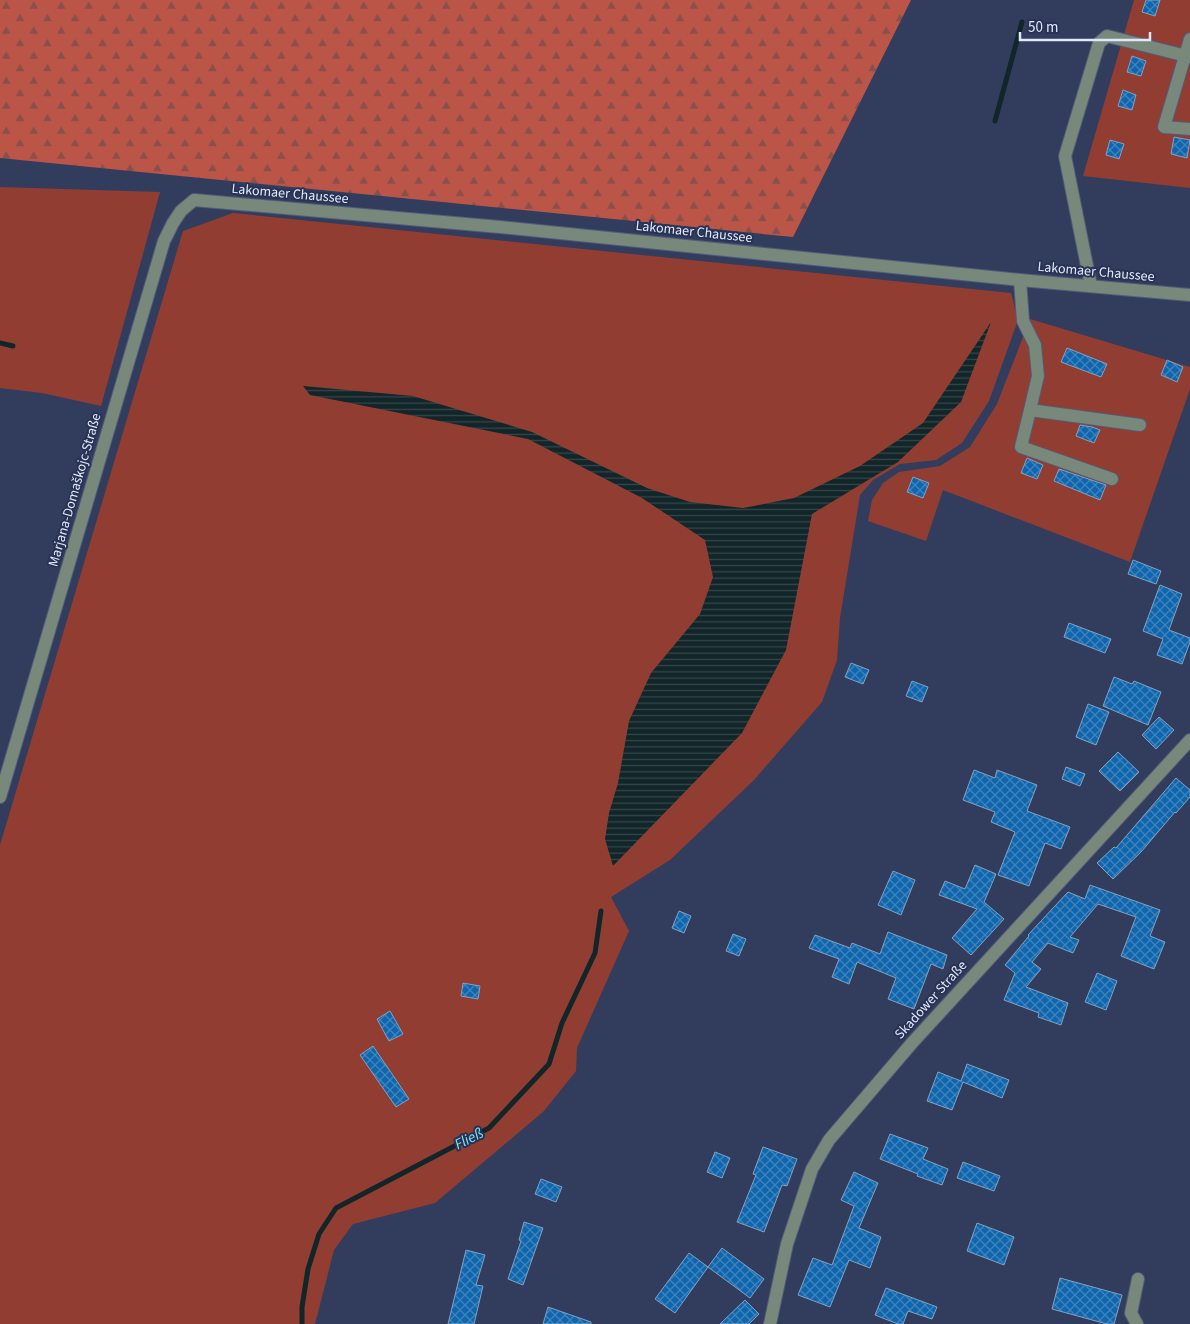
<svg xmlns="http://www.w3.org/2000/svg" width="1190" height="1324" font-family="'Source Sans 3',sans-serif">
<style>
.forest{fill:url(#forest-firs)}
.green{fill:#923d32}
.water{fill:url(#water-rules)}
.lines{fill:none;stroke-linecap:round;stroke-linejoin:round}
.stream{stroke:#122629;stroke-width:5}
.building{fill:url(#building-cross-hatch);stroke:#82a1c1}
.minor-casing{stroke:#515c7a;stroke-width:14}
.minor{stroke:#78887a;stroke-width:12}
.labels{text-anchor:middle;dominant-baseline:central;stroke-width:4;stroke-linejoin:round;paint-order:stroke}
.street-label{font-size:14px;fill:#e0e8fc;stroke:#293353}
.water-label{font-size:15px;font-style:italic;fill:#7de4f5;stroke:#293353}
</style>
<defs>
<pattern id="forest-firs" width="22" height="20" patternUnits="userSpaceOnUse" patternTransform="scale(1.25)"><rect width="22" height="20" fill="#bb5548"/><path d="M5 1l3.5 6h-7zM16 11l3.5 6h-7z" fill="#8b4f4a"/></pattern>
<pattern id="water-rules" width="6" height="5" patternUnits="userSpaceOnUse" patternTransform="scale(1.25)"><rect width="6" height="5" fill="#122629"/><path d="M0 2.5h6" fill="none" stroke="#344649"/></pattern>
<pattern id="building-cross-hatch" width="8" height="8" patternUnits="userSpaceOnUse" patternTransform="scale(1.25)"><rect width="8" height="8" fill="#1066ac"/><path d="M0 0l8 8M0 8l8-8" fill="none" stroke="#3e83bc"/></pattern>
</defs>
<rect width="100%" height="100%" fill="#323d5e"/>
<path class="forest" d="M0,0H911L793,237L0,158Z"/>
<g class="green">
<path d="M1134,0H1190V188L1083,176Z"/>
<path d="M0,187L160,192L101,406L42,393L0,388Z"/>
<path d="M233,213L1011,293L1018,320L989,401L962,443L936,460L900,464L873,480L860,495L840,618L837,660L822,702L754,780L670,860L611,897L629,931L577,1048L576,1071L544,1111L435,1203L353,1224L334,1250L315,1324H0V845L183,231Z"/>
<path d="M1030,319L1190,367V389L1130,562L943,490L926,541L868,521L872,500L883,483L899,472L940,466L970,447L997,404Z"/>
</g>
<path class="water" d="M991,322L961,402L898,462L812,514L786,650L742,733L613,866L605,839L609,813L618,783L629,721L651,673L700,614L713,577L705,540L642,498L528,439L310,395L303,386L413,396L532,432L647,488L690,502L743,508L794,498L860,466L923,423Z"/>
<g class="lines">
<g class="stream">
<path d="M995,121L1022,22"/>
<path d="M0,343L13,346"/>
<path d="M302,1324V1307L308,1269L319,1234L336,1208L489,1128L549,1064L562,1023L595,953L601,911"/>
</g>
</g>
<g class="building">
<path d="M1146,0H1160L1155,16L1142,12Z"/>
<path d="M1132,56L1146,61L1141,76L1127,72Z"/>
<path d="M1123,90L1136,95L1132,110L1118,106Z"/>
<path d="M1174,137L1190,140L1187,158L1171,154Z"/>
<path d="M1110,140L1124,144L1119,159L1106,155Z"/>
<path d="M1067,348L1107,364L1101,377L1061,362Z"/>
<path d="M1167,360L1183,367L1177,382L1161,375Z"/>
<path d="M1080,425L1092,427L1100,430L1094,443L1076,436Z"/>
<path d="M1027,458L1043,465L1037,479L1021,473Z"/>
<path d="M1059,469L1106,485L1100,500L1054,481Z"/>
<path d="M913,477L929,483L923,498L907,492Z"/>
<path d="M1133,560L1161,571L1156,584L1128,574Z"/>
<path d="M1160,585L1182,594L1169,630L1190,638V642L1182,664L1157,655L1163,639L1143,631Z"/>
<path d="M1069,623L1111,639L1105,653L1064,637Z"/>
<path d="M851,663L869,670L863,684L845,677Z"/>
<path d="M1114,677L1132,684L1134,681L1161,692L1148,725L1103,706Z"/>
<path d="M912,681L928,687L922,702L906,696Z"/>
<path d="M1088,704L1109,712L1096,745L1076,737Z"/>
<path d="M1159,717L1174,730L1156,749L1142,735Z"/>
<path d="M1118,752L1139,772L1120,791L1099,771Z"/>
<path d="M1066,767L1085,774L1080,786L1062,779Z"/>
<path d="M974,770L995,778L997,770L1037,785L1027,811L1070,827L1061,849L1045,843L1029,886L998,875L1015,832L991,822L995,812L963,800Z"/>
<path d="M1176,778L1190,790V797L1176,813L1175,812L1141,852L1113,879L1097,863L1114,847L1116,848Z"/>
<path d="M975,865L996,874L984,902L1004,919L971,955L952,938L977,909L939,895L945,881L965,889Z"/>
<path d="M893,871L915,880L901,915L878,905Z"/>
<path d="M1090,885L1160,910L1150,936L1165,942L1154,969L1121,956L1136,917L1098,904L1070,937L1079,940L1073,953L1048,943L1032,962L1041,969L1026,987L1068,1003L1061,1025L1038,1017L1039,1013L1004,1000L1015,973L1005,965L1029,936L1028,935L1068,892L1085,899Z"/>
<path d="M679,911L691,916L684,933L672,928Z"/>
<path d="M888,932L947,955L943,969L931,964L914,1009L888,999L896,978L857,962L849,984L832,977L839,959L809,948L815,935L850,948L852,943L880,954Z"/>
<path d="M733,934L746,939L739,956L726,951Z"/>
<path d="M1097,973L1117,981L1106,1010L1085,1002Z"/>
<path d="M463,983L480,986L478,999L461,996Z"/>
<path d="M390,1011L403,1034L389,1041L377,1019Z"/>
<path d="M373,1046L409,1099L396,1107L360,1055Z"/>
<path d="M967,1064L1009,1080L1002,1098L963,1082L952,1110L927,1101L938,1072L961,1081Z"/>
<path d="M890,1134L928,1148L923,1159L948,1169L942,1185L917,1176L918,1174L880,1159Z"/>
<path d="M763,1147L797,1159L787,1186L782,1185L764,1232L737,1222L756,1175L753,1174Z"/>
<path d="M715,1152L730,1158L722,1178L707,1172Z"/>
<path d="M963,1162L1000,1176L994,1191L957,1178Z"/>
<path d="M854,1172L878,1183L859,1228L881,1237L870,1268L849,1260L830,1307L798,1295L813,1258L832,1265L854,1206L841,1200Z"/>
<path d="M541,1179L562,1187L556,1202L535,1194Z"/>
<path d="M524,1222L543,1228L523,1285L508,1279L521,1241L519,1240Z"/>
<path d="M977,1223L1014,1237L1004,1265L967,1251Z"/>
<path d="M722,1248L764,1279L750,1298L708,1267Z"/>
<path d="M466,1250L485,1255L476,1285L483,1286L474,1324H448Z"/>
<path d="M689,1253L708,1267L675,1313L655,1299Z"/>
<path d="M1060,1278L1122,1295L1114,1324H1107L1052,1309Z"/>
<path d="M886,1288L937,1307L932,1319L908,1311L903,1324H898L875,1315Z"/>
<path d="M745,1300L759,1314L749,1324H720Z"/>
<path d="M548,1307L591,1322V1324H543Z"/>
</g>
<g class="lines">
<defs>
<g id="minor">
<path d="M1190,39L1164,127L1190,129"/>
<path d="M1020,280L1023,321L1035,345L1038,376L1030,410L1140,425"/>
<path d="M1091,286L1065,156L1099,43L1107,36L1190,57"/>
<path d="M1030,410L1021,447L1112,479"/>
<path d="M0,797L164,241L173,223L181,211L194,200L500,227L1020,280L1190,295"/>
<path d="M770,1324L787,1244L812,1169L829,1140L912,1043L1190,740"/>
<path d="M1137,1324L1131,1313L1138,1279"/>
</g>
</defs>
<use href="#minor" class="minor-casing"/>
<use href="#minor" class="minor"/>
</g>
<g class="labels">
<g class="street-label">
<text transform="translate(290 194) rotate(5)">Lakomaer Chaussee</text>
<text transform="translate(694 232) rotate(6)">Lakomaer Chaussee</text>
<text transform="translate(1096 272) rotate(5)">Lakomaer Chaussee</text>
<text transform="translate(75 490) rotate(-74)">Marjana-Domaškojc-Straße</text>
<text transform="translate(931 1000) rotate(-48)">Skadower Straße</text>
</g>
<g class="water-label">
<text transform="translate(469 1139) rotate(-27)">Fließ</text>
</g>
</g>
<path d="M1020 32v8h130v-8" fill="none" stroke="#e0e8fc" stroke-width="2.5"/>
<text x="1028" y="32" font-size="15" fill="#e0e8fc" stroke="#293353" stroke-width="4" paint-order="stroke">50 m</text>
</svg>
